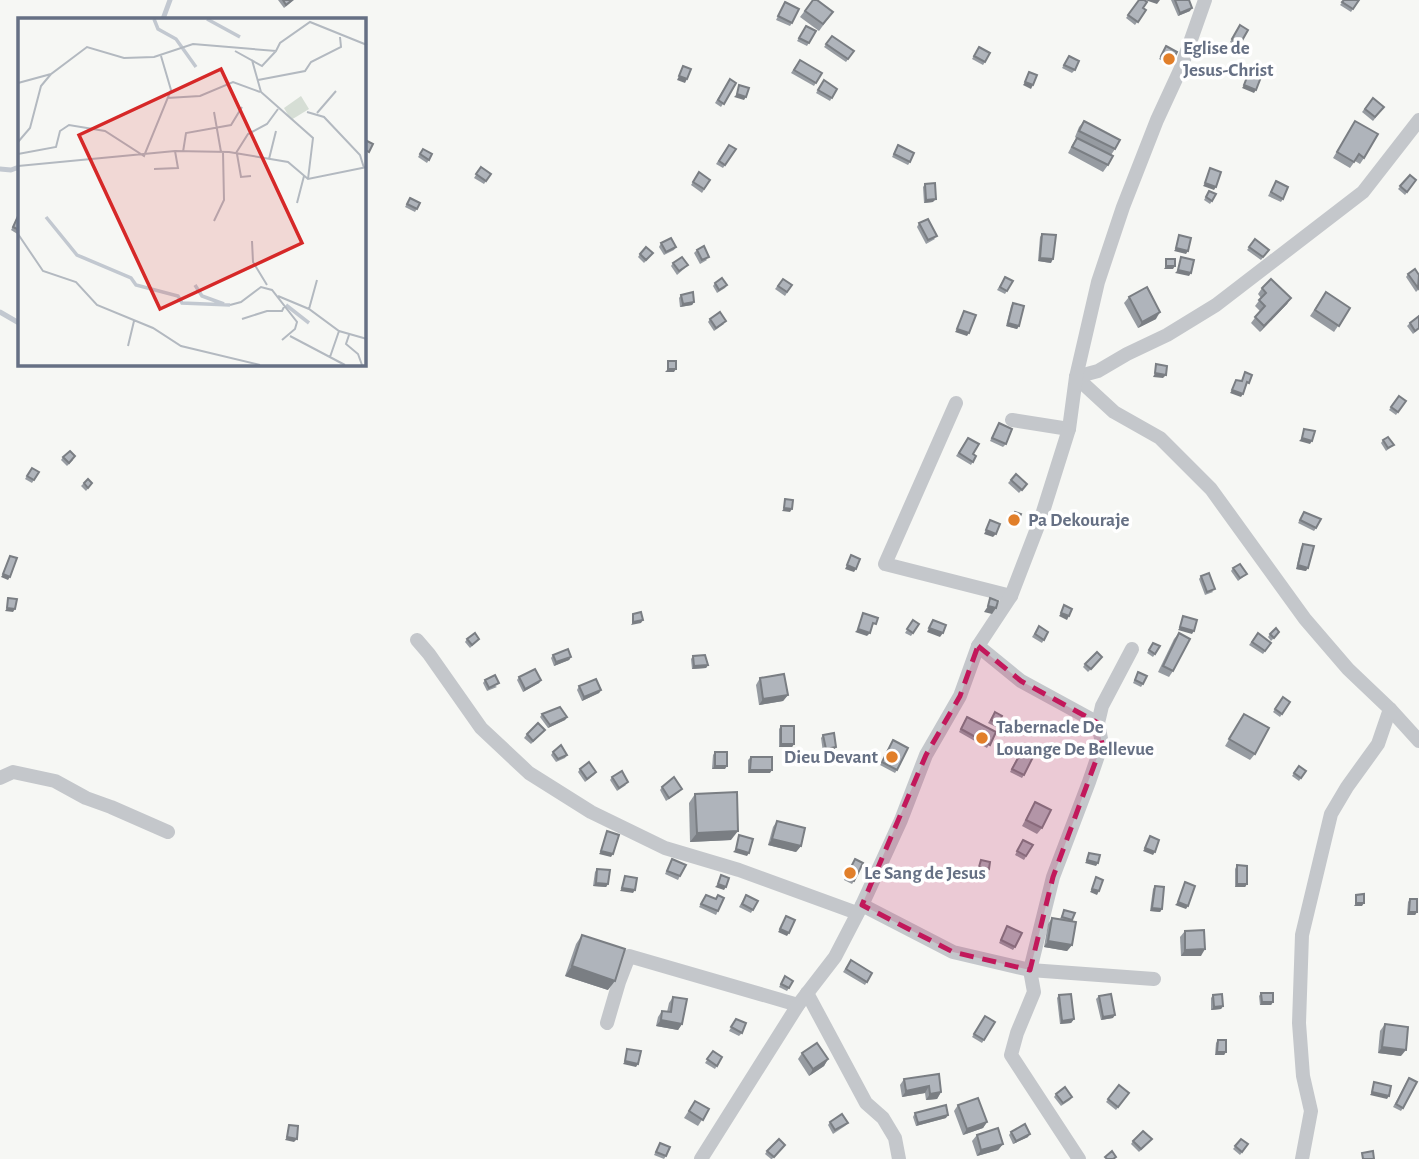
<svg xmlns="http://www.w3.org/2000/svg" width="1419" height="1159" font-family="'Alegreya Sans',sans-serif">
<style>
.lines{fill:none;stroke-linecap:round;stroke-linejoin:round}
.stream{stroke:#c2c8d0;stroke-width:5}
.street{stroke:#c4c7cb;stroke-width:14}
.wall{fill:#969ba1}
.shaded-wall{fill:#7a7e83}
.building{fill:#afb4bb;stroke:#7a7e83;stroke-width:2}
.marked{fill:#c2185b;fill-opacity:0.2;stroke:#c2185b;stroke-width:5;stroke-dasharray:14 9;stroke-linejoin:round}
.poi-dot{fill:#e17f2a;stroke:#fff;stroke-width:2.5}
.labels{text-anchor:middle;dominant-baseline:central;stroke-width:7;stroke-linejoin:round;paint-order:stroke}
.poi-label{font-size:19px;font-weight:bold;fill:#667084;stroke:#fff;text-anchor:start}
.inset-river{fill:none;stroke:#c2c8d0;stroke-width:3.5}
.inset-road{fill:none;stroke:#b3b9c0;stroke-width:2}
.view{fill:#d62828;fill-opacity:0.15;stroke:#d62828;stroke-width:3.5}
.inset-edge{fill:none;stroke:#667084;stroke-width:3.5}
</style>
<rect width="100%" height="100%" fill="#f6f7f4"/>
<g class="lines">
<g class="stream">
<path d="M163,19L170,0"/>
<path d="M0,169L11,170L19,167"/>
<path d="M0,312L19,323"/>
</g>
<g class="street">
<path d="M1076,377L1114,412L1160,438L1211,489L1305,619L1348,669L1390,709L1419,741"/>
<path d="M1076,377L1098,371L1127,354L1167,335L1216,305L1363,192L1419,120"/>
<path d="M956,403L885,564L1011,596"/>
<path d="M1012,420L1069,429"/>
<path d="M417,640L429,654L481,728L529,773L591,812L665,848L739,870L857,913"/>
<path d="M978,646L1021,681L1098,723L1102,744L1089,782L1053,877L1030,970L1034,992L1017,1033L1011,1055L1079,1159"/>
<path d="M1098,723L1102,706L1132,649"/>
<path d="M0,778L13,772L55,781L86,798L111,807L168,832"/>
<path d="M862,905L953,952L1030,970L1154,979"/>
<path d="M807,993L866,1103L883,1118L895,1138L899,1159"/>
<path d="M607,1023L619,982L629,956L798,1005"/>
<path d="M701,1159L798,1005L835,957L862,905L901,820L926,755L960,696L978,646L1011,596L1041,518L1069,429L1076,377L1098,282L1123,207L1157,120L1181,68L1205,0"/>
<path d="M1302,1159L1311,1111L1303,1076L1299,1023L1302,935L1331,814L1347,787L1378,744L1390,709"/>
</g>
</g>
<g class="wall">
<path d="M278,0H294L284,8Z"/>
<path d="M813,0L833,12L819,31L800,17Z"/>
<path d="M1139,0L1143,8L1146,10L1135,25L1126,18Z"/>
<path d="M1171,0H1189L1190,11L1178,16Z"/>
<path d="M1344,0H1359L1351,12L1340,5Z"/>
<path d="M785,2L792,23L790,26L776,20Z"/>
<path d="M1240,25L1248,30L1238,47L1230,42Z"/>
<path d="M806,26L816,31L807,46L797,41Z"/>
<path d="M832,36L854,51L846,62L824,47Z"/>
<path d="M1166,46L1177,52L1170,65L1159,59Z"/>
<path d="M979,47L985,62L983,65L972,59Z"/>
<path d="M1069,56L1075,70L1072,73L1062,68Z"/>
<path d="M800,60L822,73L814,86L791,73Z"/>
<path d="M730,79L736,83L721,107L715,103Z"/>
<path d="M824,80L837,89L830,101L816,93Z"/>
<path d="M1373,98L1384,107L1373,121L1362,112Z"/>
<path d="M1084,121L1115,149L1111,155L1108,165L1103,172L1068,153L1076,138L1075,137L1079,127Z"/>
<path d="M1355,121L1364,158L1360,164L1355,161L1350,168L1333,158Z"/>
<path d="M729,145L736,149L723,168L716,164Z"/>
<path d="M898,145L910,162L908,165L892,157Z"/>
<path d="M423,149L432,154L427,163L418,157Z"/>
<path d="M481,167L491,174L484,184L474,178Z"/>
<path d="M699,172L710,180L702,193L691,185Z"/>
<path d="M1410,175L1416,180L1405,195L1398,189Z"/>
<path d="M1276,181L1283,199L1281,202L1268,196Z"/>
<path d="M925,184L933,202L924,203L923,187Z"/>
<path d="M1209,191L1216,194L1210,204L1204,200Z"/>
<path d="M410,198L420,203L415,212L405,207Z"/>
<path d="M19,215V235L11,230Z"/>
<path d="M919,223L935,239L926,244L917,227Z"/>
<path d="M1042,234L1051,263L1038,261L1040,237Z"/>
<path d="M1255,239L1269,250L1261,260L1247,250Z"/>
<path d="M661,243L676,247L674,250L664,255L659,247Z"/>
<path d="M697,250L707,260L700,264L694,253Z"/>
<path d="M653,253L644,263L638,257L640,254Z"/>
<path d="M673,263L685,268L677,275L671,266Z"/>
<path d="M1408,274L1419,289L1416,292L1406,277Z"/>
<path d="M1005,277L1013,281L1005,294L997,290Z"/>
<path d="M783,279L792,285L785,296L775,289Z"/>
<path d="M715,283L727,285L725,288L717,293L713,286Z"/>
<path d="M1262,288L1291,298L1287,304L1260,332L1251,323L1260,311L1255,306L1261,298L1258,294Z"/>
<path d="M1326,292L1350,308L1334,332L1310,316Z"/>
<path d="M681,295L694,302L692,305L680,307L679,298Z"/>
<path d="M1129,297L1156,319L1138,328L1124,303Z"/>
<path d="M1013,303L1019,326L1017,329L1006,326L1011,306Z"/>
<path d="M1419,316V329L1413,334L1407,326L1410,323Z"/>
<path d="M710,319L724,324L714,331L708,322Z"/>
<path d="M1399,396L1406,401L1396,415L1389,410Z"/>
<path d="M999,423L1006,444L1003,447L990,441Z"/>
<path d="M968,438L973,454L976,456L971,465L956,456Z"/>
<path d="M1383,440L1394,445L1386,451L1381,443Z"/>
<path d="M63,457L73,460L67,466L61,460Z"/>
<path d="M32,468L39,472L32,483L25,479Z"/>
<path d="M1016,474L1027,484L1019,493L1008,483Z"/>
<path d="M88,479L92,483L86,491L81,486Z"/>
<path d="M1304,512L1316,528L1314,531L1298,523Z"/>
<path d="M1303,544L1306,571L1296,569L1301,547Z"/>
<path d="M1233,568L1247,574L1238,581L1231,571Z"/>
<path d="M1201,576L1213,592L1205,595L1199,579Z"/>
<path d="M913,620L919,624L911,636L905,633Z"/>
<path d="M1039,626L1048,632L1042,643L1032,637Z"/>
<path d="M1179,633L1173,671L1169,677L1158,672L1174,639Z"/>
<path d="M1258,633L1271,643L1263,654L1249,645Z"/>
<path d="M1270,634L1277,635L1271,641L1268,637Z"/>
<path d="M467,639H479L470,648L465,642Z"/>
<path d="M1153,643L1160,646L1153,657L1147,653Z"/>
<path d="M553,655L571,657L569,660L554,666L551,658Z"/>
<path d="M693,656L708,665L706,668L692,669L691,659Z"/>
<path d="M1100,660L1088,672L1083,667L1085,664Z"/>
<path d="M1138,672L1143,684L1141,687L1133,683Z"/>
<path d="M519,677L541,680L539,683L523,692L517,680Z"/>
<path d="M760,678L788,695L783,701L759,705L756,685Z"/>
<path d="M485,680L497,687L487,691L483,683Z"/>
<path d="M579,686L601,690L599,693L582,701L577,690Z"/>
<path d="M1283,697L1290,702L1280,717L1273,712Z"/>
<path d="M542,714L567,717L565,720L548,728L540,717Z"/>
<path d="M1244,714L1255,754L1250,760L1225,746Z"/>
<path d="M993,715L998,724L996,727L988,723Z"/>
<path d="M965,720L996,732L987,748L959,732Z"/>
<path d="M781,726L794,744L792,747H779V729Z"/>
<path d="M545,730L531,744L524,738L527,734Z"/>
<path d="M823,735L836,747L834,750L823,752L821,738Z"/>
<path d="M893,740L897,770L895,773L880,765Z"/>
<path d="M553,752L567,755L565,758L556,762L551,755Z"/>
<path d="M715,752L725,769H712L713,755Z"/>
<path d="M1020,752L1024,775L1022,778L1010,772Z"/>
<path d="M751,757L770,773H748V760Z"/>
<path d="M1299,766L1306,771L1299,781L1292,776Z"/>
<path d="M580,769L596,772L594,775L585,782L578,772Z"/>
<path d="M612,777L626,785L617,791L610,780Z"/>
<path d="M662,787L679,792L666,801L660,790Z"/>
<path d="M695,794L731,840L690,842L689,803Z"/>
<path d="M1035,802L1042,828L1037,834L1022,826Z"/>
<path d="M777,821L801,846L796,852L768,845L773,827Z"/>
<path d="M1021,843L1033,845L1024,860L1015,855Z"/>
<path d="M672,859L680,876L678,880L665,874Z"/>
<path d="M855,859L854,881L852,884L844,880Z"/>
<path d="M1237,865L1247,884L1245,887H1235V869Z"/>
<path d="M597,869L608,884L606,887L593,886L595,872Z"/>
<path d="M1155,886L1162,909L1160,912L1150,911L1153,889Z"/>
<path d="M706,895L715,899L718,895V911L716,915L699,907Z"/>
<path d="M746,895L758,901L751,913L739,907Z"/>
<path d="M1410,899L1417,912L1415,915H1407L1408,902Z"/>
<path d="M1064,910L1072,921V945L1067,951L1044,947L1048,924L1052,918L1060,919Z"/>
<path d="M1007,926L1015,947L1013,950L999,943Z"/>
<path d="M1185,931L1201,956H1181L1180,937Z"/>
<path d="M582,935L608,990L565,976L576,944Z"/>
<path d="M851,960L872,973L865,985L843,972Z"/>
<path d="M785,976L789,988L787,991L779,987Z"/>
<path d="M1261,993L1273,1002L1271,1005H1260L1259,996Z"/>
<path d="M1059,995L1074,1019L1071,1023L1060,1024L1057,998Z"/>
<path d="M1213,995L1223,1006L1221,1009L1211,1010V998Z"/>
<path d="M1099,996L1113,1018L1101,1020L1096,999Z"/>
<path d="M673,997L682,1024L678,1030L656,1026L658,1017L662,1011L667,1012L669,1003Z"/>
<path d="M985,1016L995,1022L982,1043L972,1037Z"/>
<path d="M736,1019L742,1033L739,1036L729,1031Z"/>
<path d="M1385,1024L1401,1056L1378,1053L1380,1031Z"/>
<path d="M1218,1040L1226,1052L1224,1055H1215L1216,1043Z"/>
<path d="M713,1051L722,1057L715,1069L705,1063Z"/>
<path d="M802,1053L828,1059L824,1066L809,1076L798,1059Z"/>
<path d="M939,1074L941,1092L937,1099L926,1100L925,1093L902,1097L900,1085L904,1079Z"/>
<path d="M1407,1081L1403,1108L1401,1111L1393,1107Z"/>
<path d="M1119,1085L1129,1093L1116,1110L1106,1102Z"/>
<path d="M1056,1094L1072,1097L1070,1100L1061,1106L1054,1097Z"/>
<path d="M695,1101L709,1109L698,1126L684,1118Z"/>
<path d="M958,1105L987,1122L983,1128L963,1135L954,1111Z"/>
<path d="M915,1113L946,1118L916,1126L913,1117Z"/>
<path d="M830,1122L848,1123L845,1126L833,1134L828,1125Z"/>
<path d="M1011,1132L1028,1137L1013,1144L1009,1135Z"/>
<path d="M977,1135L1003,1144L998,1150L977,1156L972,1141Z"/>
<path d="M1152,1139L1139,1152L1131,1144L1133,1141Z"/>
<path d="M1241,1139L1248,1144L1240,1155L1233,1149Z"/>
<path d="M660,1143L666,1156L664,1159L654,1155Z"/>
<path d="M783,1148L772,1159H771L765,1154L767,1151Z"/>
</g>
<g class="shaded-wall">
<path d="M1145,0H1160L1157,4Z"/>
<path d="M1192,8L1190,11L1178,16L1180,13Z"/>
<path d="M679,76L687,79L685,83L677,80Z"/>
<path d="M1025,82L1033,85L1031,89L1023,85Z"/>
<path d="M1244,85L1256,90L1254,93L1242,88Z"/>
<path d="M737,94L746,97L744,100L734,97Z"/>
<path d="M1205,183L1216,187L1214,190L1203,186Z"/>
<path d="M936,199L933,202L924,203L926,200Z"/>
<path d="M1176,248L1188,251L1186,254L1174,251Z"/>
<path d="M1040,258L1053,259L1051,263L1038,261Z"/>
<path d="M1166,266H1175L1173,269H1164Z"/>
<path d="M1178,270L1191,273L1189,276L1175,273Z"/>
<path d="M1291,298L1287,304L1260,332L1264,326Z"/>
<path d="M694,302L692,305L680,307L683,304Z"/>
<path d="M1160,312L1156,319L1138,328L1142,322Z"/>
<path d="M1008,323L1019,326L1017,329L1006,326Z"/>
<path d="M957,329L969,333L967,336L955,332Z"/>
<path d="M668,369H676L674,372H665Z"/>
<path d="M1155,373L1166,375L1163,378L1153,377Z"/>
<path d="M1232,390L1243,394L1241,397L1230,393Z"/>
<path d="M1302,438L1312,441L1310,444L1299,441Z"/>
<path d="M784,508L792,509L790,512L782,511Z"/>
<path d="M1012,518L1018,521L1016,524L1010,521Z"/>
<path d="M986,530L996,534L993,537L984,534Z"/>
<path d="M847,565L856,569L854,572L845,569Z"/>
<path d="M1298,565L1308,568L1306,571L1296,569Z"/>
<path d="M3,574L10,577L8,580L1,577Z"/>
<path d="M988,606L996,608L992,614L984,612Z"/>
<path d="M7,608L15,609L13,612L5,611Z"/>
<path d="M1061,613L1069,616L1067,620L1059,616Z"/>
<path d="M643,620L641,623L631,625L633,622Z"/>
<path d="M1180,627L1194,631L1192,634L1178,630Z"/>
<path d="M929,628L943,633L940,637L927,632Z"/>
<path d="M858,629L870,633L867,636L855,632Z"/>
<path d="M571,657L569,660L554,666L556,662Z"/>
<path d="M708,665L706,668L692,669L694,666Z"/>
<path d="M541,680L539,683L523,692L525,689Z"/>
<path d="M601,690L599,693L582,701L584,697Z"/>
<path d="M788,695L783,701L759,705L763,699Z"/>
<path d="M567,717L565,720L548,728L550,725Z"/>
<path d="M781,744H794L792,747H779Z"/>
<path d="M836,747L834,750L823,752L826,749Z"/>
<path d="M715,766H727L725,769H712Z"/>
<path d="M750,770H772L770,773H748Z"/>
<path d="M738,831L731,840L690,842L697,833Z"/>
<path d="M772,839L801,846L796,852L768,845Z"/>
<path d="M1145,848L1155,852L1153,855L1143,851Z"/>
<path d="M736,849L749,853L747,856L733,852Z"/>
<path d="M601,851L613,854L611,857L599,854Z"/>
<path d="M1087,860L1098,863L1096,866L1085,863Z"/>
<path d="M979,867L989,869L987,872L977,870Z"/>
<path d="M596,883L608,884L606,887L593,886Z"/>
<path d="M718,884L726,887L724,890L715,887Z"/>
<path d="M1237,884H1247L1245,887H1235Z"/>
<path d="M622,888L635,890L633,893L620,891Z"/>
<path d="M1092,889L1099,891L1097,895L1090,892Z"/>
<path d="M1178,902L1188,906L1186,909L1175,905Z"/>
<path d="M1356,903H1364L1362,906H1354Z"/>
<path d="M1152,908L1162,909L1160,912L1150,911Z"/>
<path d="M1409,912H1417L1415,915H1407Z"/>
<path d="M780,929L789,933L787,936L778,932Z"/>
<path d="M1048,941L1072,945L1067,951L1044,947Z"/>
<path d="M1205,949L1201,956H1181L1185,950Z"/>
<path d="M572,966L615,981L608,990L565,976Z"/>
<path d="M1262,1002H1273L1271,1005H1260Z"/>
<path d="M1223,1006L1221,1009L1211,1010L1214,1007Z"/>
<path d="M1115,1015L1113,1018L1101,1020L1103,1017Z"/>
<path d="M1074,1019L1071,1023L1060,1024L1062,1021Z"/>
<path d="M661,1020L682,1024L678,1030L656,1026Z"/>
<path d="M1382,1047L1406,1050L1401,1056L1378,1053Z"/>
<path d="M1217,1052H1226L1224,1055H1215Z"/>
<path d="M828,1059L824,1066L809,1076L813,1069Z"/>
<path d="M625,1061L638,1064L636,1067L623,1064Z"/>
<path d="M929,1086L925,1093L902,1097L906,1091Z"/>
<path d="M941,1092L937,1099L926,1100L930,1094Z"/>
<path d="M1372,1092L1389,1096L1387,1099L1370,1095Z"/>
<path d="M948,1115L946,1118L916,1126L918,1123Z"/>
<path d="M987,1122L983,1128L963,1135L967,1129Z"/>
<path d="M1030,1134L1028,1137L1013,1144L1016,1141Z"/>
<path d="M287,1137L297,1139L294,1142L285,1140Z"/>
<path d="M1003,1144L998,1150L977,1156L981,1150Z"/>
</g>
<g class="building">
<path d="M283,0H292L286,5Z"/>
<path d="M813,0H817L833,12L823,24L805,11Z"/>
<path d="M1139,0H1144L1147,2L1143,8L1146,10L1138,22L1128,15Z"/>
<path d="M1175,0H1189L1192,8L1180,13Z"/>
<path d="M1344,0H1359L1353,9L1342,2Z"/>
<path d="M785,2L799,9L792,23L778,16Z"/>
<path d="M1240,25L1248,30L1240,44L1232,39Z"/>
<path d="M806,26L816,31L809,43L799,38Z"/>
<path d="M832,36L854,51L848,59L826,44Z"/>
<path d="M1166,46L1177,52L1172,62L1161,56Z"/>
<path d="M979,47L990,53L985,62L974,56Z"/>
<path d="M1069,56L1079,61L1075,70L1064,65Z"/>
<path d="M800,60L822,73L816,83L794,70Z"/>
<path d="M683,66L691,69L687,79L679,76Z"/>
<path d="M1029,72L1037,75L1033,85L1025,82Z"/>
<path d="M1249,72L1261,77L1256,90L1244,85Z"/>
<path d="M730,79L736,83L724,104L718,100Z"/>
<path d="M824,80L837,89L832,98L818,90Z"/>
<path d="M739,85L749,88L746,97L737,94Z"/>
<path d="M1373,98L1384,107L1375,117L1365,109Z"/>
<path d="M1084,121L1120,140L1115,149L1079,131Z"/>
<path d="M1355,121L1378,134L1364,158L1359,154L1354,162L1337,152Z"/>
<path d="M1077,138L1113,156L1108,165L1072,147Z"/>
<path d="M365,140L373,144L369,152L364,149Z"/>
<path d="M729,145L736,149L725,165L719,161Z"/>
<path d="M898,145L914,153L910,162L894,154Z"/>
<path d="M423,149L432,154L429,160L420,154Z"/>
<path d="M481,167L491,174L486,181L476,174Z"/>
<path d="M1210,168L1221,172L1216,187L1205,183Z"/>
<path d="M699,172L710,180L704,189L693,182Z"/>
<path d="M1410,175L1416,180L1407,192L1400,186Z"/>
<path d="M1276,181L1288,187L1283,199L1271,192Z"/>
<path d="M935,183L936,199L926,200L925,184Z"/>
<path d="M1209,191L1216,194L1212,201L1206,197Z"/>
<path d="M410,198L420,203L417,209L407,204Z"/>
<path d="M19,214V230L13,227Z"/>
<path d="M928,219L937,236L928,240L919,223Z"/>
<path d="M1042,234L1056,235L1053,259L1040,258Z"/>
<path d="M1179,235L1191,238L1188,251L1176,248Z"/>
<path d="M671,238L676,247L666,252L661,243Z"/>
<path d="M1255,239L1269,250L1263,257L1249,247Z"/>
<path d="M704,246L709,257L702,260L697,250Z"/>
<path d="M646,247L653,253L646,260L640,254Z"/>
<path d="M682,257L688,265L679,271L673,263Z"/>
<path d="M1181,257L1194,260L1191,273L1178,270Z"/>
<rect x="1166" y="259" width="9" height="7"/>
<path d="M1415,269L1419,275L1418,288L1408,274Z"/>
<path d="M1005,277L1013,281L1007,291L1000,287Z"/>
<path d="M722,278L727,285L719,290L715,283Z"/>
<path d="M783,279L792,285L787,292L778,286Z"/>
<path d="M1271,279L1291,298L1264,326L1255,317L1265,306L1259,300L1266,293L1262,288Z"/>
<path d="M1147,287L1160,312L1142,322L1129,297Z"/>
<path d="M693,292L694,302L683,304L681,295Z"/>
<path d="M1326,292L1350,308L1339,326L1315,310Z"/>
<path d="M1013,303L1024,306L1019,326L1008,323Z"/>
<path d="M964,311L976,315L969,333L957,329Z"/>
<path d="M720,312L726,321L716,328L710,319Z"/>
<path d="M1419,316V328L1415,331L1410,323Z"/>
<rect x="668" y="361" width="8" height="8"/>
<path d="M1156,364L1167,366L1166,375L1155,373Z"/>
<path d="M1245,372L1252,375L1249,383L1247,382L1243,394L1232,390L1236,380L1242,381Z"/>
<path d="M1399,396L1406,401L1398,412L1391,407Z"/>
<path d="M999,423L1012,429L1006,444L992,438Z"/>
<path d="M1304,429L1315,431L1312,441L1302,438Z"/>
<path d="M1388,437L1394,445L1388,448L1383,440Z"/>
<path d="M968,438L979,444L973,454L976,456L973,462L959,453Z"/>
<path d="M70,451L75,456L69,463L63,457Z"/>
<path d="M32,468L39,472L34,480L27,476Z"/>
<path d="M1016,474L1027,484L1022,490L1011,480Z"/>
<path d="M88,479L92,483L88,488L84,483Z"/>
<path d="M785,499L793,500L792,509L784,508Z"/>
<path d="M1015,512L1021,514L1018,521L1012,518Z"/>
<path d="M1304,512L1321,519L1316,528L1300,520Z"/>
<path d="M990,520L1000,524L996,534L986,530Z"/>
<path d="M1303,544L1314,546L1308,568L1298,565Z"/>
<path d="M851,555L860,559L856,569L847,565Z"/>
<path d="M10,556L17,558L10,577L3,574Z"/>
<path d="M1240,564L1247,574L1240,578L1233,568Z"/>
<path d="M1209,573L1215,589L1207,592L1201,576Z"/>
<path d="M8,598L17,599L15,609L7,608Z"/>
<path d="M990,598L998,601L996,608L988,606Z"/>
<path d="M1064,605L1072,609L1069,616L1061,613Z"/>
<path d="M641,612L643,620L633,622V614Z"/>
<path d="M863,613L878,618L876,624L873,623L870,633L858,629Z"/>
<path d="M1183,616L1197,620L1194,631L1180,627Z"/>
<path d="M913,620L919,624L913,633L907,629Z"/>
<path d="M933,620L946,625L943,633L929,628Z"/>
<path d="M1039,626L1048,632L1044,640L1035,634Z"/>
<path d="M1276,628L1279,632L1274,638L1270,634Z"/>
<path d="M475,633L479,639L472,645L467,639Z"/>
<path d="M1179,633L1190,639L1173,671L1163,666Z"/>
<path d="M1258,633L1271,643L1265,651L1252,642Z"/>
<path d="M1153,643L1160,646L1155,654L1149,650Z"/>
<path d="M568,649L571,657L556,662L553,655Z"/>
<path d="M1097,652L1102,657L1091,669L1085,664Z"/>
<path d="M705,655L708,665L694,666L693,656Z"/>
<path d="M535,669L541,680L525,689L519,677Z"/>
<path d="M1138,672L1147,676L1143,684L1135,680Z"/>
<path d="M784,674L788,695L763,699L760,678Z"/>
<path d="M495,675L499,683L489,688L485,680Z"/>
<path d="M596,679L601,690L584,697L579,686Z"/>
<path d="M1283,697L1290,702L1282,714L1275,709Z"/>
<path d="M560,707L567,717L550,725L542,714Z"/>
<path d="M995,712L1002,716L998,724L991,720Z"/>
<path d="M1244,714L1269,728L1255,754L1229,739Z"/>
<path d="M967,717L996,732L990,745L961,729Z"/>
<path d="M538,723L545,730L533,741L527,734Z"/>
<rect x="781" y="726" width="13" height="18"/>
<path d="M834,733L836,747L826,749L823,735Z"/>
<path d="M893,740L908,748L897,770L882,762Z"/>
<path d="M561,745L567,755L558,759L553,752Z"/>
<path d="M1023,749L1034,755L1024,775L1012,769Z"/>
<rect x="715" y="752" width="12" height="14"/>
<path d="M751,757H772V770H750Z"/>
<path d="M589,762L596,772L587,779L580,769Z"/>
<path d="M1299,766L1306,771L1301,778L1294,773Z"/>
<path d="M622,771L628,782L619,788L612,777Z"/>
<path d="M674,777L682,789L669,798L662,787Z"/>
<path d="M737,792L738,831L697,833L695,794Z"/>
<path d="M1035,802L1051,810L1042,828L1026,820Z"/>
<path d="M777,821L805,828L801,846L772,839Z"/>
<path d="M607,831L619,835L613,854L601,851Z"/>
<path d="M739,835L753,839L749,853L736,849Z"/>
<path d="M1150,836L1159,840L1155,852L1145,848Z"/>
<path d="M1023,840L1033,845L1026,856L1017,851Z"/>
<path d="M1089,853L1100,855L1098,863L1087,860Z"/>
<path d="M672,859L686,865L680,876L667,871Z"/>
<path d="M855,859L863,863L854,881L846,877Z"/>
<path d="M981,860L990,862L989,869L979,867Z"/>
<path d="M1237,865L1247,866V884H1237Z"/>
<path d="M597,869L610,870L608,884L596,883Z"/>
<path d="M721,875L729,878L726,887L718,884Z"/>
<path d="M625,876L637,878L635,890L622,888Z"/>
<path d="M1096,877L1103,880L1099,891L1092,889Z"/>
<path d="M1185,882L1195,886L1188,906L1178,902Z"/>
<path d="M1155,886L1164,887L1162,909L1152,908Z"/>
<path d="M1364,894V903H1356V895Z"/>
<path d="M706,895L716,899L718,895L724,898L718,911L701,904Z"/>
<path d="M746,895L758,901L753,910L742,904Z"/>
<path d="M1410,899H1417V912H1409Z"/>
<path d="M1064,910L1075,913L1072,920L1062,917Z"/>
<path d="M786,916L795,920L789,933L780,929Z"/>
<path d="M1052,918L1076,922L1072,945L1048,941Z"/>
<path d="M1007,926L1022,933L1015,947L1001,940Z"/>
<path d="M1204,930L1205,949L1185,950V931Z"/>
<path d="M582,935L625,949L615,981L572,966Z"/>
<path d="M851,960L872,973L867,982L846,969Z"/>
<path d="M785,976L793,981L789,988L781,984Z"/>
<path d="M1261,993H1273V1002H1262Z"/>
<path d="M1071,994L1074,1019L1062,1021L1059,995Z"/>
<path d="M1111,994L1115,1015L1103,1017L1099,996Z"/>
<path d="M1222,994L1223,1006L1214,1007L1213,995Z"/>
<path d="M673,997L687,999L682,1024L661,1020L662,1011L671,1012Z"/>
<path d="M985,1016L995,1022L984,1040L974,1034Z"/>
<path d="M736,1019L746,1023L742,1033L731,1027Z"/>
<path d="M1385,1024L1408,1027L1406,1050L1382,1047Z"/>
<path d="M1218,1040H1226V1052H1217Z"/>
<path d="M817,1043L828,1059L813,1069L802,1053Z"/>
<path d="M627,1049L641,1051L638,1064L625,1061Z"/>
<path d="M713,1051L722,1057L717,1066L707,1059Z"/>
<path d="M939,1074L941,1092L930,1094L929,1086L906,1091L904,1079Z"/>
<path d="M1409,1078L1417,1082L1403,1108L1396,1104Z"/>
<path d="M1374,1082L1391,1086L1389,1096L1372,1092Z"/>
<path d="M1119,1085L1129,1093L1118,1107L1108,1099Z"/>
<path d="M1065,1087L1072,1097L1063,1103L1056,1094Z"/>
<path d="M978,1098L987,1122L967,1129L958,1105Z"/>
<path d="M695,1101L709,1109L703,1120L689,1111Z"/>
<path d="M946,1105L948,1115L918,1123L915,1113Z"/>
<path d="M842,1114L848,1123L835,1130L830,1122Z"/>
<path d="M1025,1124L1030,1134L1016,1141L1011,1132Z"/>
<path d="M289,1125L298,1126L297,1139L287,1137Z"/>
<path d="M998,1128L1003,1144L981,1150L977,1135Z"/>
<path d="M1143,1131L1152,1139L1141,1149L1133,1141Z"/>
<path d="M779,1139L785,1145L774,1157L767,1151Z"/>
<path d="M1241,1139L1248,1144L1242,1152L1235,1146Z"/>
<path d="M660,1143L670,1147L666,1156L656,1152Z"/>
<path d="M1112,1151L1116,1157L1113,1159H1107L1105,1157Z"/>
<path d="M1373,1151L1374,1159H1363L1362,1153Z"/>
</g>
<path class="marked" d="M978,646L1021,681L1098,723L1102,744L1053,877L1030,970L953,952L862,905L926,755L960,696Z"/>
<g class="poi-dot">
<circle cx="1169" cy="59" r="7"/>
<circle cx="1014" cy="520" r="7"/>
<circle cx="982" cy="738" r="7"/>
<circle cx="892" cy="757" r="7"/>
<circle cx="850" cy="873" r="7"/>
</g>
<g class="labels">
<g class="poi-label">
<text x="1183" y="48">Eglise de<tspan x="1183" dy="22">Jesus-Christ</tspan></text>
<text x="1028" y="520">Pa Dekouraje</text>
<text x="996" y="727">Tabernacle De<tspan x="996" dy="22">Louange De Bellevue</tspan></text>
<text x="878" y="757" text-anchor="end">Dieu Devant</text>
<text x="864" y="873">Le Sang de Jesus</text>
</g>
</g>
<g transform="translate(18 18)">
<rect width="348" height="348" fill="#f6f7f4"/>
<path d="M283,78L291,91L273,102L266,90Z" fill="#d6ded5"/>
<path class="inset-river" d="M136,1L140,11L158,21L178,49M189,1L222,19M28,199L59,237L113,260L118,267L160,278L164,285L212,287M177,267L184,278L206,286M268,287L291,305"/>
<path class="inset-road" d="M217,33L244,48L258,33M234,42L243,74L295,120L290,161M240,62L287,53L293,44L323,29L322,19M0,65L33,56L69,29L106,40L136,39L175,26L258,33L262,25L292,4L349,27M149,80L182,78L215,64L242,74M196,94L203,134M289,94L306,99L342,137L346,150M299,95L318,73M0,124L12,110L23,68L33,56M165,134L168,115L213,107L224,89M218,135L230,116L249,106L260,91M0,136L38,129L42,113L51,107L87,113L126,138L153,72L143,38M219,136L223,159L233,158M251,141L258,113M0,148L157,133L211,134L270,144L290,161L349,149M136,151L160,150L157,133M279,185L286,158M196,203L206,182L205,134M0,216L25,253L58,264L79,287L135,310L163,328L242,347M234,223L235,244L249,267M260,278L291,291L321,313L349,321M212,287L223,284L243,269L254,272L279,304L277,311L264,322M291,291L299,262M224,301L249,293H264L267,287M331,317L328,326L340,336L344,347M272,318L327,347M110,328L116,303M312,339L321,313"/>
<path class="view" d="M203,51L284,225L142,291L61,117Z"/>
<rect width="348" height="348" class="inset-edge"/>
</g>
</svg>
